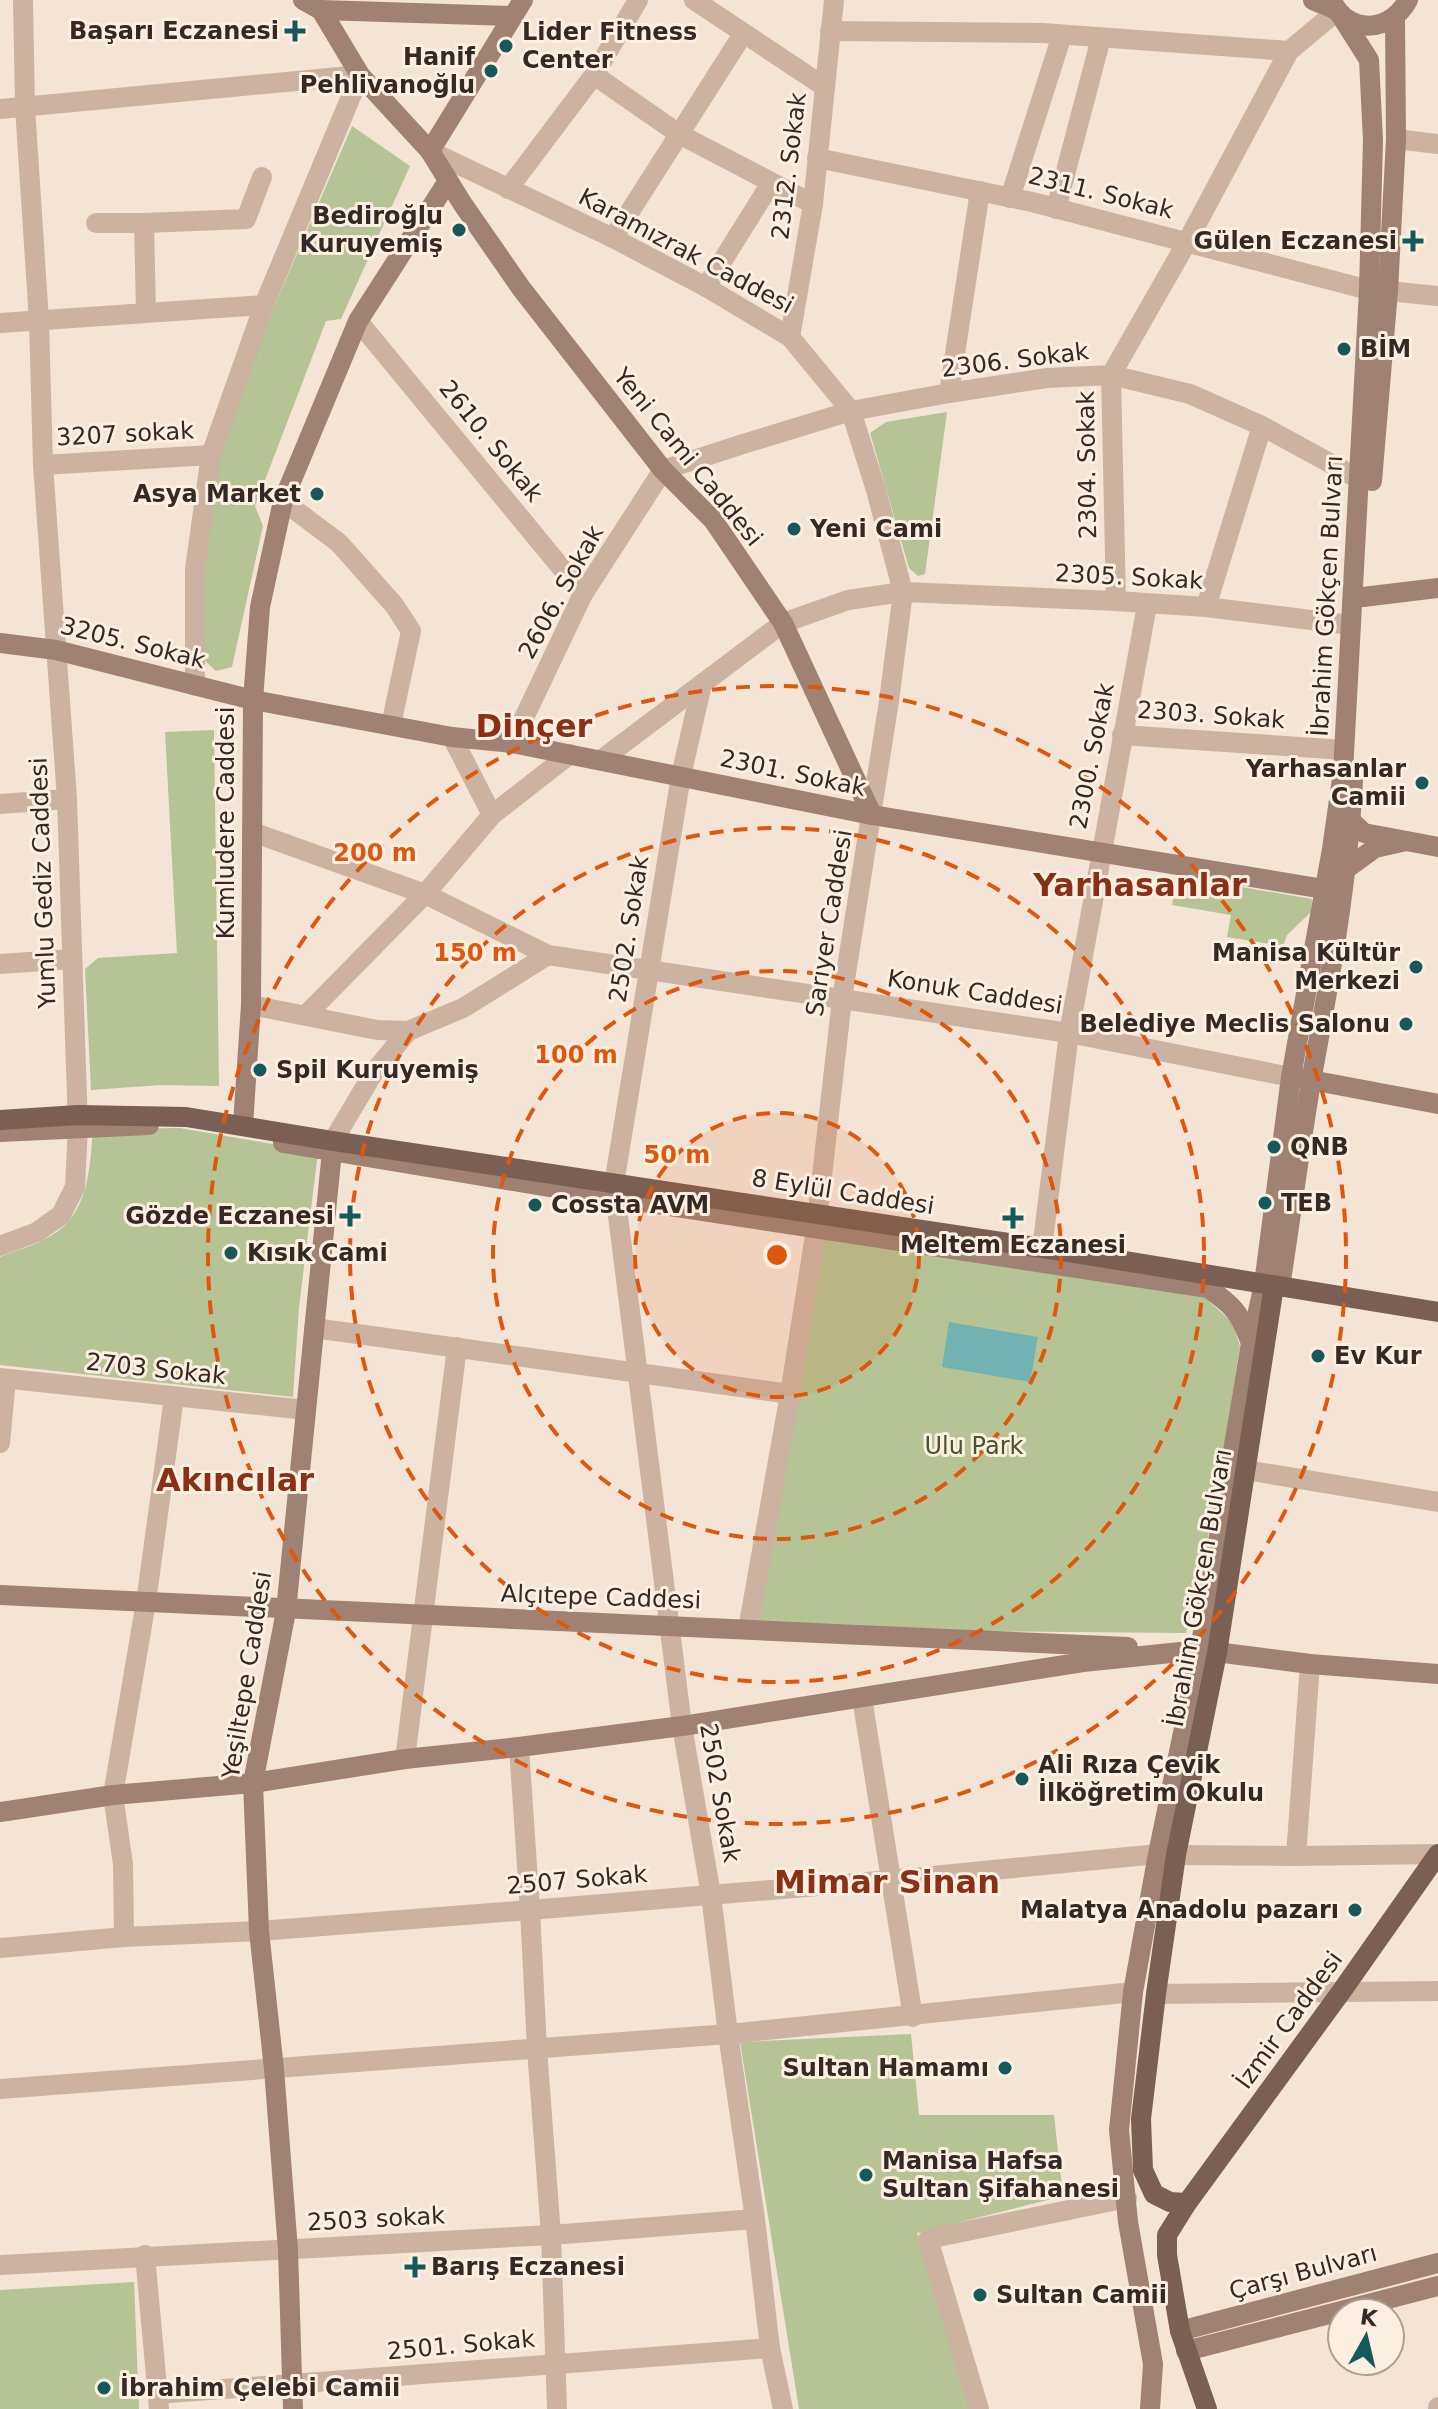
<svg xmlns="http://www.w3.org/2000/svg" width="1438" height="2409" font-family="'DejaVu Sans',sans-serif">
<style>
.green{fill:#b5c395}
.water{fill:#73b2b2}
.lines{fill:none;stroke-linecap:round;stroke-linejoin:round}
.street{stroke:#ccb3a1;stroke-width:20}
.secondary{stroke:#9f8273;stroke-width:20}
.primary{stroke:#795f54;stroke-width:20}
.ring{fill:none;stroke:#df570d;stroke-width:4;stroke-dasharray:14 10}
.poi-dot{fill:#17585a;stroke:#fbefe2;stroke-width:3}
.labels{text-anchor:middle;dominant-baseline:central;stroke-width:6;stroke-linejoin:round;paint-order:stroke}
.poi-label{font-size:24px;font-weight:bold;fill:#352925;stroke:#fbefe2;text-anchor:start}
.street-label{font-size:24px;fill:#352925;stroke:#fbefe2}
.park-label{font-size:24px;fill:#465626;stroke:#fbefe2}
.district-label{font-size:32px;font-weight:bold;fill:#8b2f17;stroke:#fbefe2}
.centre{fill:#df570d;stroke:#fbefe2;stroke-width:4}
.ring-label{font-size:24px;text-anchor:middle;font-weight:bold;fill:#df570d;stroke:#fbefe2;stroke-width:6;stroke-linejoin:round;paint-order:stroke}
</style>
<rect width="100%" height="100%" fill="#f3e4d6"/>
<g class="green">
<path d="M352,126L410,166L341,319L326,321L255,506L263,526L232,667L216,671L203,659V566L218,458L271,314Z"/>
<path d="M947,412L925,574L918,576L909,568L870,433L886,422Z"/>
<path d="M214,730L219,1086L161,1085L91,1090L85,969L98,958L177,953L165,732Z"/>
<path d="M1177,876L1312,899L1311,912L1287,935L1283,946L1227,937L1231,915L1172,905Z"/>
<path d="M180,1128L318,1152L299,1307L293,1397L0,1365V1257C17,1250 37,1245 52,1235C89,1214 90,1166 93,1129Z"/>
<path d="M819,1233L1202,1295L1233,1323L1240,1346L1221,1467L1198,1590L1186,1633L748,1629Z"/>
<path d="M911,2034L919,2115H1054L1063,2196L917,2233L969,2409H799L740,2042Z"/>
<path d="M134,2282L139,2409H0V2290Z"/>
</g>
<path class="water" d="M949,1322L1038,1337L1030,1382L942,1367Z"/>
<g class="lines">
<g class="street">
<path d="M694,0L825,87"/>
<path d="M830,31L1042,33L1289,51"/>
<path d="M594,75L679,134L813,204"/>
<path d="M0,109L360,75L264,305L211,455L195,569V686"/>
<path d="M1396,139L1438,144"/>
<path d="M817,158L1032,202L1369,290"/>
<path d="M508,189L594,75L638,0"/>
<path d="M1010,198L1062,35"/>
<path d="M1056,209L1101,38"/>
<path d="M96,223H144"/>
<path d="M613,238L743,34"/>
<path d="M706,287L771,183"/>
<path d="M1388,291L1438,296"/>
<path d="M146,313L144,223L246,219L262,177"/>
<path d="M358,321L583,594"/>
<path d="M0,323L264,305"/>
<path d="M790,337L813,204L834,0"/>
<path d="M1111,375L1187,242L1289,51L1337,11"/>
<path d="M1111,375L1116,601"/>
<path d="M949,393L980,191"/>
<path d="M43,465L211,455"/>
<path d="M283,501L339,543L394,605L411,631L391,725"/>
<path d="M1206,607L1262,426"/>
<path d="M702,684L681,776L614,1184L682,1726L711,1895L728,2034L755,2219L770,2348L783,2409"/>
<path d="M1122,735L1344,750"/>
<path d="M452,737L492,815"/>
<path d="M512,743L583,594L663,470L743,444L851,411L949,393L1047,378L1111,375L1190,394L1262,426L1359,479"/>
<path d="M601,760L783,623L848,600L903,592L1116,601L1206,607L1351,625"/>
<path d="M0,804L67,799"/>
<path d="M252,832L425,894L548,955L1069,1033L1291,1077"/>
<path d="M0,964L72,959"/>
<path d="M251,1005L377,1030L408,1031L463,1008L548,955"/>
<path d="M306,1015L425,894L492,815L570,754"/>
<path d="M333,1141L374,1072L408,1031"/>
<path d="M0,1246L37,1232L61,1215L75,1187L78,1127L67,799L43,465L39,321L25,107L23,0"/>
<path d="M1042,1249L1069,1033L1147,605"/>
<path d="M314,1328L790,1394L816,1229L842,999L889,701L903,592L876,490L851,411L790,337L706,287L613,238L430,151"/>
<path d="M0,1378L306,1410"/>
<path d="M0,1443L6,1379"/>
<path d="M1246,1470L1438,1502"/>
<path d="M748,1629L790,1394"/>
<path d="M862,1698L913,2017"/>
<path d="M519,1747L530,1910L537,2049L551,2235L557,2409"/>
<path d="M405,1759L457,1347"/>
<path d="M1176,1855L1296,1856L1438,1854"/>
<path d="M1296,1856L1310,1664"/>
<path d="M124,1937L123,1864L113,1795L146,1602L174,1397"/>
<path d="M0,1948L124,1937L259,1931L530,1910L891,1880L1158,1854"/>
<path d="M1156,1994L1438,1991"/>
<path d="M0,2089L728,2034L1133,1992"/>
<path d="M145,2255L159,2409"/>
<path d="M0,2265L551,2235L755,2219"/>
<path d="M157,2394L770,2348"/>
<path d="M979,2409L928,2239L1127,2198"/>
<path d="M1438,2409V2407"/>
</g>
<g class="secondary">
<path d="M303,0L321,10L360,75L430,151L462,203L521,288L663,470L713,520L783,623L872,815"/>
<path d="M1313,0C1321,4 1330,6 1337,11C1345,16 1339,14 1347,19C1370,34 1396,22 1408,0"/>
<path d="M321,10L513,16"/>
<path d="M430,151L523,0"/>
<path d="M1372,481L1388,291L1396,139L1395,18"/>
<path d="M1363,597L1438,588"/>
<path d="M0,643L56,650L253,700L452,737L512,743L872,815L1324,889"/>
<path d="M1351,821L1364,833L1438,847"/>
<path d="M1342,872L1375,848L1406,841"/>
<path d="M1300,1078L1438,1104"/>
<path d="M243,1125L251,1005L253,700L260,607L283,501L358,321L448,181"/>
<path d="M0,1132L149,1125"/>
<path d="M283,1143L616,1198L1208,1288C1234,1306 1240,1313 1251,1343"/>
<path d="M1280,1287C1291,1216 1300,1146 1312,1076C1330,978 1348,880 1353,780"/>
<path d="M0,1595C376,1614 752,1630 1128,1647"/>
<path d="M0,1812L113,1795L253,1783L405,1759L519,1747L682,1726L1083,1662L1200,1650L1310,1664L1438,1674"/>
<path d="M1180,2331L1438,2263"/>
<path d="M1186,2351L1438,2286"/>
<path d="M293,2409L288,2250L274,2069L259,1931L253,1783L286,1611L333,1141"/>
<path d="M1150,2409L1153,2364L1128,2222L1119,2130L1133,1992L1158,1854L1200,1650L1251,1343L1264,1284L1291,1077L1332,849L1343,772L1369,290L1373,140L1369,60L1331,0"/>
</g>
<g class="primary">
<path d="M0,1120L78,1115L186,1117L333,1141L1075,1253L1438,1312"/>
<path d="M1187,2203L1170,2202L1154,2194L1143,2170L1141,2119L1156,1994L1176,1855L1217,1653L1274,1286"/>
<path d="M1207,2409L1180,2331L1167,2255V2235L1187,2203L1341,1992L1438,1854"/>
</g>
</g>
<circle cx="777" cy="1255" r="142" fill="#df570d" fill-opacity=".12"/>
<g class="ring">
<circle cx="777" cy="1255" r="142"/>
<circle cx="777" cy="1255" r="284"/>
<circle cx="777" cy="1255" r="427"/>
<circle cx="777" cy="1255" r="569"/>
</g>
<g class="poi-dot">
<path d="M291 19h8v8h8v8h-8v8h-8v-8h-8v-8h8z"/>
<circle cx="506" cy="46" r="8"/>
<circle cx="491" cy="71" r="8"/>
<circle cx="459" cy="230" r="8"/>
<path d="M1409 229h8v8h8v8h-8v8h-8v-8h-8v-8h8z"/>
<circle cx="1344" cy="349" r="8"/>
<circle cx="317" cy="494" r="8"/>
<circle cx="794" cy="529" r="8"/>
<circle cx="1422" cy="783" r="8"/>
<circle cx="1416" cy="967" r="8"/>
<circle cx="1406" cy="1024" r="8"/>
<circle cx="260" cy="1070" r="8"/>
<circle cx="1274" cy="1147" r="8"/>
<circle cx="1265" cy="1203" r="8"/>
<circle cx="535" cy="1205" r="8"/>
<path d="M346 1204h8v8h8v8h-8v8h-8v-8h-8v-8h8z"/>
<path d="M1009 1206h8v8h8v8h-8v8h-8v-8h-8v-8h8z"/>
<circle cx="231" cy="1253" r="8"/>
<circle cx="1318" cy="1356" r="8"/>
<circle cx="1022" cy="1779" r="8"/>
<circle cx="1355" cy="1910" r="8"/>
<circle cx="1005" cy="2068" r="8"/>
<circle cx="866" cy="2175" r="8"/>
<path d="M411 2255h8v8h8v8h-8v8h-8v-8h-8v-8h8z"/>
<circle cx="980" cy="2295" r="8"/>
<circle cx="104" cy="2388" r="8"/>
</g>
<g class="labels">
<g class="poi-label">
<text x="279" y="31" text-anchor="end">Başarı Eczanesi</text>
<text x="522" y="32">Lider Fitness<tspan x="522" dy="28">Center</tspan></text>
<text x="475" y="57" text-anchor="end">Hanif<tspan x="475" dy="28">Pehlivanoğlu</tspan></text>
<text x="443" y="216" text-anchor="end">Bediroğlu<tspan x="443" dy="28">Kuruyemiş</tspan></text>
<text x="1397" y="241" text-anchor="end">Gülen Eczanesi</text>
<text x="1360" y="349">BİM</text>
<text x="301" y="494" text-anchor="end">Asya Market</text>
<text x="810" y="529">Yeni Cami</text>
<text x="1406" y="769" text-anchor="end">Yarhasanlar<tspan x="1406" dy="28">Camii</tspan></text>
<text x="1400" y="953" text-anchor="end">Manisa Kültür<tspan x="1400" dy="28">Merkezi</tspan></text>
<text x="1390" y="1024" text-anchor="end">Belediye Meclis Salonu</text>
<text x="276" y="1070">Spil Kuruyemiş</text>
<text x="1290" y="1147">QNB</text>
<text x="1281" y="1203">TEB</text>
<text x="551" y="1205">Cossta AVM</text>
<text x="334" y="1216" text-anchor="end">Gözde Eczanesi</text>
<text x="1013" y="1245" text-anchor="middle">Meltem Eczanesi</text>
<text x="247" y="1253">Kısık Cami</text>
<text x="1334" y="1356">Ev Kur</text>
<text x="1038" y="1765">Ali Rıza Çevik<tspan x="1038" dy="28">İlköğretim Okulu</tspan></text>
<text x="1339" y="1910" text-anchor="end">Malatya Anadolu pazarı</text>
<text x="989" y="2068" text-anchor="end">Sultan Hamamı</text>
<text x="882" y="2161">Manisa Hafsa<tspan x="882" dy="28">Sultan Şifahanesi</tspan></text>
<text x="431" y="2267">Barış Eczanesi</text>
<text x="996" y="2295">Sultan Camii</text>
<text x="120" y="2388">İbrahim Çelebi Camii</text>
</g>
<g class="street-label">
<text transform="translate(789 166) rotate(-83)">2312. Sokak</text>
<text transform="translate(1101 193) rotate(14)">2311. Sokak</text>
<text transform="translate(686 251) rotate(28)">Karamızrak Caddesi</text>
<text transform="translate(1015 360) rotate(-7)">2306. Sokak</text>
<text transform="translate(125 434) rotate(-3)">3207 sokak</text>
<text transform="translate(491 441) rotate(51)">2610. Sokak</text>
<text transform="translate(688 457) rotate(51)">Yeni Cami Caddesi</text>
<text transform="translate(1087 465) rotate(-91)">2304. Sokak</text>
<text transform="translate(1129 577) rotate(3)">2305. Sokak</text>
<text transform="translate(561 592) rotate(-61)">2606. Sokak</text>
<text transform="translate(1327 596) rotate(-87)">İbrahim Gökçen Bulvarı</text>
<text transform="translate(133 643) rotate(14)">3205. Sokak</text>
<text transform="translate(1211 715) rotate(4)">2303. Sokak</text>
<text transform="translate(1092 756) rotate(-79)">2300. Sokak</text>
<text transform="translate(793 773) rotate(12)">2301. Sokak</text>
<text transform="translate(226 823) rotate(-90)">Kumludere Caddesi</text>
<text transform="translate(43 883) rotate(-92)">Yumlu Gediz Caddesi</text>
<text transform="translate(829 923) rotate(-81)">Sarıyer Caddesi</text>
<text transform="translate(629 929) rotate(-81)">2502. Sokak</text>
<text transform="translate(975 992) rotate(9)">Konuk Caddesi</text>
<text transform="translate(843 1192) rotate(9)">8 Eylül Caddesi</text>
<text transform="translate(156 1369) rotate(6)">2703 Sokak</text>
<text transform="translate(1199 1588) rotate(-80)">İbrahim Gökçen Bulvarı</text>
<text transform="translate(601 1597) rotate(2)">Alçıtepe Caddesi</text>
<text transform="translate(247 1675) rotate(-81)">Yeşiltepe Caddesi</text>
<text transform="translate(720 1793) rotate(80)">2502 Sokak</text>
<text transform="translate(577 1880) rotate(-5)">2507 Sokak</text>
<text transform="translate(1289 2020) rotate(-54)">İzmir Caddesi</text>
<text transform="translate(376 2219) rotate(-3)">2503 sokak</text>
<text transform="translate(1303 2272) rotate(-15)">Çarşı Bulvarı</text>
<text transform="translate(461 2345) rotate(-5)">2501. Sokak</text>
</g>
<g class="park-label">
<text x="974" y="1446">Ulu Park</text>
</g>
<g class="district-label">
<text x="534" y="726">Dinçer</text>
<text x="1140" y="885">Yarhasanlar</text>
<text x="235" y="1480">Akıncılar</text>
<text x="887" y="1882">Mimar Sinan</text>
</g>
</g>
<circle cx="777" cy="1255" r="12" class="centre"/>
<g class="ring-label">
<text x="375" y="861">200 m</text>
<text x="475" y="961">150 m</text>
<text x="576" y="1063">100 m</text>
<text x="677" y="1163">50 m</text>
</g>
<g transform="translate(1366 2337) rotate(8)"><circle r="38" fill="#fbefe2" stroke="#aca096" stroke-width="2"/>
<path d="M0-6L14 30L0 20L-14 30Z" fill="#17585a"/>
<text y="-12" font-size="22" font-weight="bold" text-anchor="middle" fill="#352925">K</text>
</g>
</svg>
